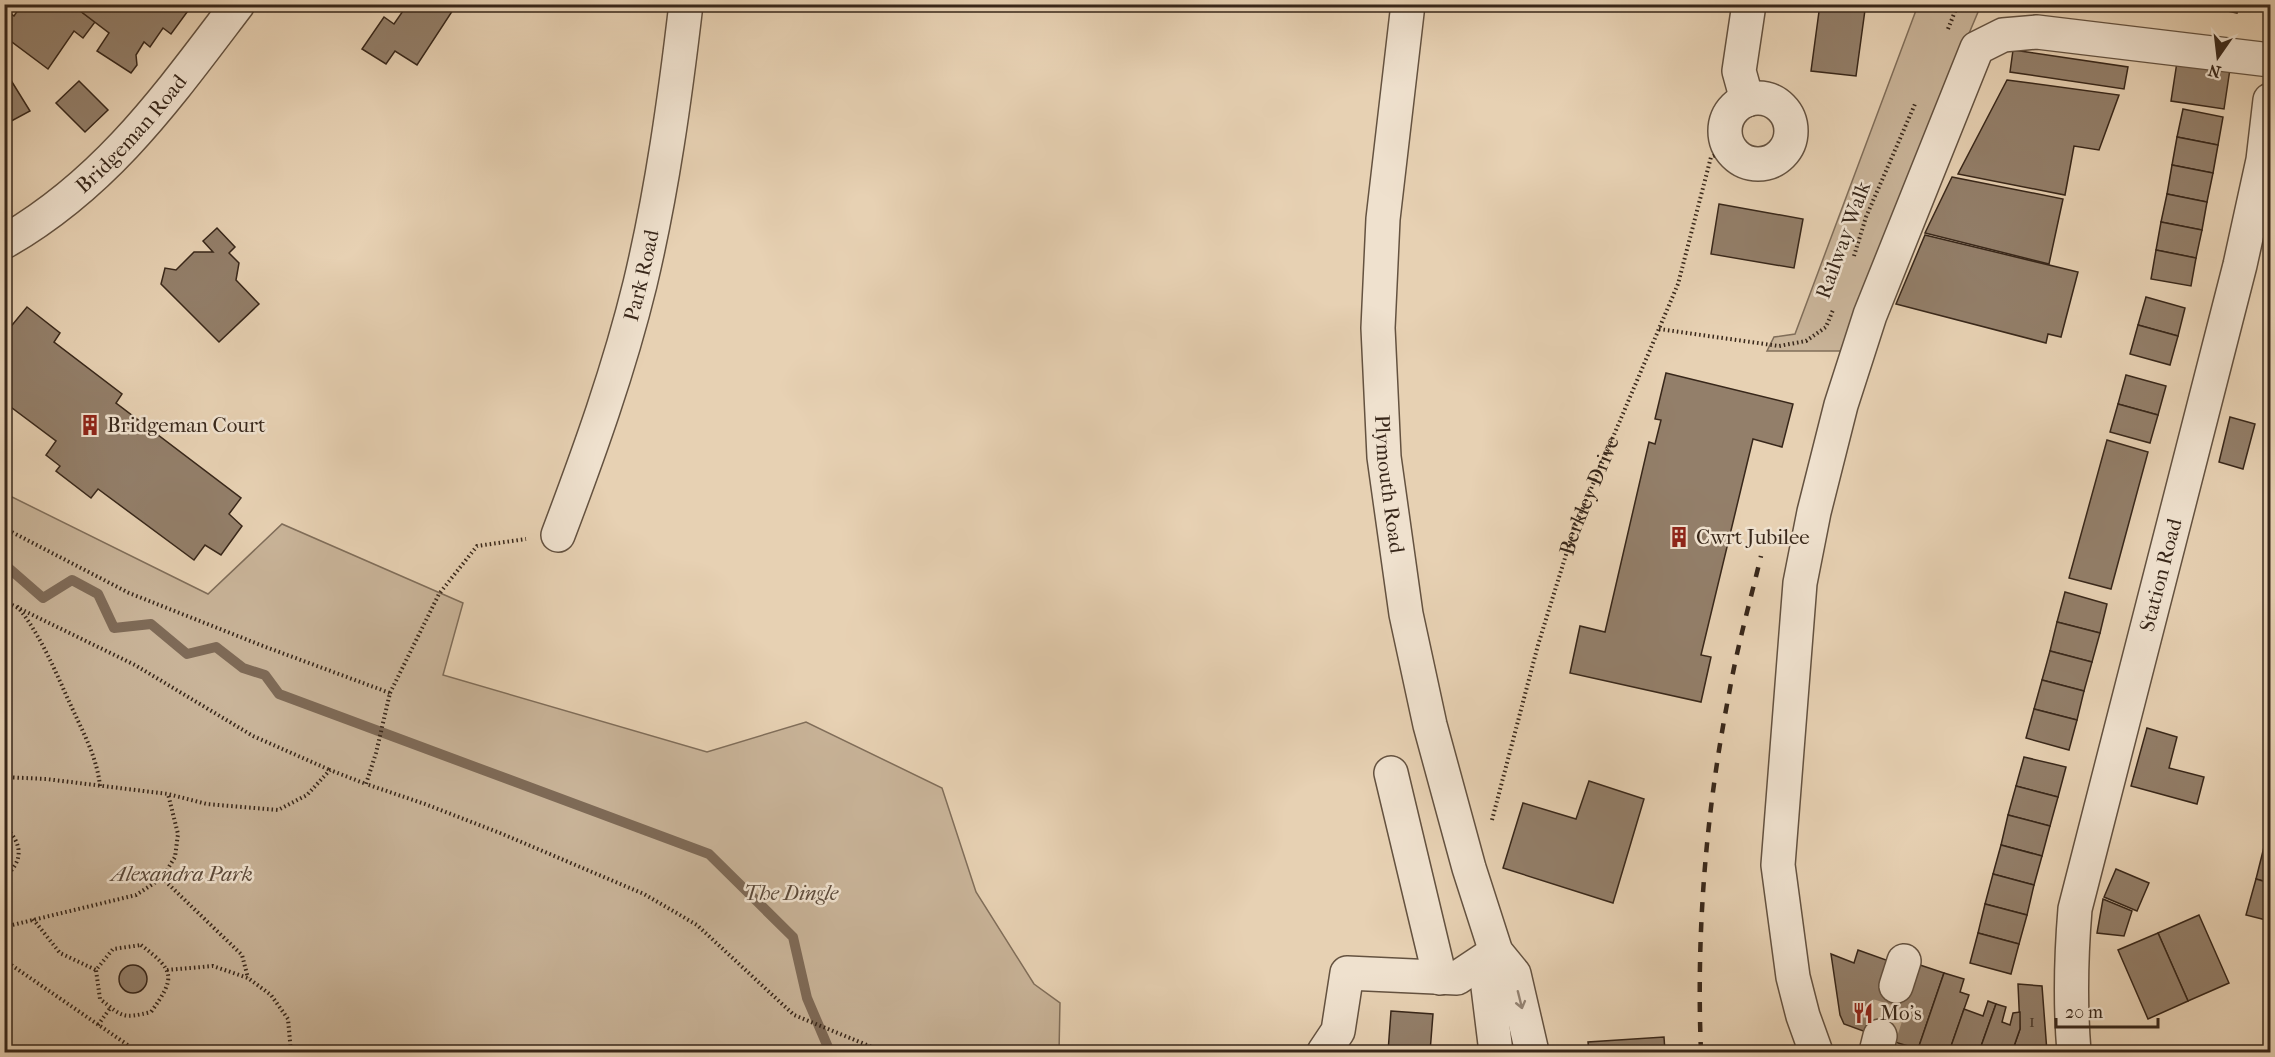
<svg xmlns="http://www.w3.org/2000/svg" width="2275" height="1057" font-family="'IM FELL French Canon',serif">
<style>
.green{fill:#c9b499;stroke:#806e5a;stroke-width:1.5}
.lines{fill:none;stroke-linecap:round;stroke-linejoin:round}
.stream{stroke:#7e6a57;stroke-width:10}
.building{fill:#937f6a;stroke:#38271a;stroke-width:1.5}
.minor-tunnel{stroke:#c4af94;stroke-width:33;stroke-dasharray:33 16;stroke-linecap:butt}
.minor-casing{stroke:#645240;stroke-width:36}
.path{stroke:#38271a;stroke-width:4;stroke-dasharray:1.5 3;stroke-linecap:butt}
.minor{stroke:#efe1ce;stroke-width:33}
.rail{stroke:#38271a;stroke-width:4.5;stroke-dasharray:10 10;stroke-linecap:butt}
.oneway{stroke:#948474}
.labels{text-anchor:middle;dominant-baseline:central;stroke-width:5;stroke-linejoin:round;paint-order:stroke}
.number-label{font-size:18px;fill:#4f3d2e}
.street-label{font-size:21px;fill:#38271a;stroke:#efe1ce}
.poi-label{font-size:21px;fill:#38271a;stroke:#efe1ce;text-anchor:start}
.park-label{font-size:21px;font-style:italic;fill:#5c4a3a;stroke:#efe1ce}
</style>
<rect width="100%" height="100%" fill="#e7d1b3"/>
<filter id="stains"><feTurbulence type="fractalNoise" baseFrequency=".00333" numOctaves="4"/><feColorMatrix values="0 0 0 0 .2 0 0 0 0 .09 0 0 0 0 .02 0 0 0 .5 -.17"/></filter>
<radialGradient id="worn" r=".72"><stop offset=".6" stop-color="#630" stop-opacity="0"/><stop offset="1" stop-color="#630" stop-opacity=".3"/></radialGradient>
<g class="green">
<path d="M1918,5H1981L1921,147L1843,351H1767L1774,337L1795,334Z"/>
<path d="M4,493L208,594L282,524L463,603L443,675L707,752L806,722L942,788L976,892L1034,984L1060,1003L1059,1052H5Z"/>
</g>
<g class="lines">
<path class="stream" d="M4,564L43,598L72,580L98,594L114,628L151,624L187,654L216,647L243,668L265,675L279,694L709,854L793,937L807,998L830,1052"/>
</g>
<g class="building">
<path d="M22,4H71L95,22L83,38L74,31L48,69L4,36V10L14,16Z"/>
<path d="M71,4H138L147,11L152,4H193L171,34L163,28L150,47L144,42L136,55L137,65L131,73L97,51L109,33Z"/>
<path d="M394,4H445L453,10L417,65L395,51L386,64L362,49L384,17L394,24L403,11Z"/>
<path d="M1820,4L1865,10L1856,76L1811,71Z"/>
<path d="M2196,4H2239L2237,13Z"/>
<path d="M2013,50L2128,67L2124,89L2010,72Z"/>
<path d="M2177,62L2230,69L2224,109L2171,101Z"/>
<path d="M4,69L30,111L4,125Z"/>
<path d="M2007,80L2119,95L2099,150L2074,146L2065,195L1958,174Z"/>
<path d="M79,81L108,110L85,132L56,103Z"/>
<path d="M2183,109L2223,117L2218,145L2177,137Z"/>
<path d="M2177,137L2218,145L2213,173L2172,165Z"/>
<path d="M2172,165L2213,173L2207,202L2167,194Z"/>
<path d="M1952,177L2063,199L2049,264L1925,233Z"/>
<path d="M2167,194L2207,202L2202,230L2161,222Z"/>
<path d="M1719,204L1803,219L1794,268L1711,254Z"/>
<path d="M2161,222L2202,230L2196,258L2156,250Z"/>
<path d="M217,228L235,247L229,253L239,263L236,280L259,304L219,342L161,284L165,268L176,270L194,252H213L203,241Z"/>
<path d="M1925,235L2078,272L2061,337L2048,334L2046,343L1896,304Z"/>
<path d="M2156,250L2196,258L2191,286L2151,279Z"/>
<path d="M2146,297L2185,308L2178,336L2138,325Z"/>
<path d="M27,307L60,333L54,342L122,394L116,403L241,498L229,514L242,526L221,555L205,545L194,560L98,489L91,498L56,471L60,466L46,455L56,441L8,405L4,409V328L8,330Z"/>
<path d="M2138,325L2178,336L2170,365L2130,354Z"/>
<path d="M1666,373L1793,404L1782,447L1753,439L1701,655L1711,657L1701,702L1570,673L1580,626L1605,632L1649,442L1655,444L1661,420L1655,419Z"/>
<path d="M2126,375L2166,386L2158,415L2118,404Z"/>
<path d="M2118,404L2158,415L2150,443L2110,432Z"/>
<path d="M2230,417L2255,424L2243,469L2219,462Z"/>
<path d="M2107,440L2148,452L2111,589L2069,578Z"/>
<path d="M2065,592L2107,604L2100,633L2057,622Z"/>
<path d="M2057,622L2100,633L2092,662L2050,651Z"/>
<path d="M2050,651L2092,662L2084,691L2042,680Z"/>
<path d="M2042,680L2084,691L2077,720L2034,709Z"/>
<path d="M2034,709L2077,720L2069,750L2026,738Z"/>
<path d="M2147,728L2177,737L2169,768L2204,777L2197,804L2131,786Z"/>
<path d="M2024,757L2066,767L2058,797L2016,786Z"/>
<path d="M1589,781L1644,799L1613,903L1503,868L1523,803L1576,819Z"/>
<path d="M2016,786L2058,797L2050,826L2008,815Z"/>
<path d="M2008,815L2050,826L2042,856L2001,845Z"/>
<path d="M2265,843L2270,844V883L2256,879Z"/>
<path d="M2001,845L2042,856L2034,885L1993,874Z"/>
<path d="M2116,869L2149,883L2137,911L2104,897Z"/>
<path d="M1993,874L2034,885L2027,915L1985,904Z"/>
<path d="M2256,879L2270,883V921L2246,915Z"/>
<path d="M2103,899L2132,911L2124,936L2097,933Z"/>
<path d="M1985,904L2027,915L2019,944L1978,933Z"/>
<path d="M2199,915L2229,983L2188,1001L2158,933Z"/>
<path d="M1978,933L2019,944L2011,974L1970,963Z"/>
<path d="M2158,933L2188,1001L2148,1019L2118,950Z"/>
<path d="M1858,950L1889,961L1905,990L1888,1040L1844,1024L1840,1015L1831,954L1854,963Z"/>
<path d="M1914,963L1944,973L1918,1049L1888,1040Z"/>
<circle cx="133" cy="979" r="14"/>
<path d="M1944,973L1964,979L1960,992L1969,995L1949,1052H1927L1918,1049Z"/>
<path d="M2018,984L2042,986L2047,1052H2012L2020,1029Z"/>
<path d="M1988,1001L1996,1004L1979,1052H1949L1964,1009L1983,1016Z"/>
<path d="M1996,1004L2006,1007L2002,1022L2010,1025L2013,1013L2020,1012V1029L2012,1052H1979Z"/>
<path d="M1391,1011L1433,1014L1430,1052H1388Z"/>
<path d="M1664,1037L1665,1052H1589L1588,1042Z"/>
</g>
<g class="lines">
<path class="minor-tunnel" d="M1880,1036L1896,986"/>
<defs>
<g id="minor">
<path id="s2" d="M1408,4L1383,219L1378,328L1384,457L1406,614L1430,725L1469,868L1496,952L1514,974L1532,1052"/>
<circle cx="1758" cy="131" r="33"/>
<path d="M1747,100L1739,71L1749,4"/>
<path id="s3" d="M4,242C107,183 168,96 238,4"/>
<path id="s4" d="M558,535C589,453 619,370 640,284C662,192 675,98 686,4"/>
<path d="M1391,773L1440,978"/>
<path d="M1896,986L1904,961"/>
<path d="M1324,1052L1338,1031L1347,973L1457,978L1496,952"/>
<path d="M1496,1052L1487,979L1496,952"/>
<path d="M1816,1052L1803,1016L1793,977L1778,865L1800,583L1814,512L1841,405L1870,315L1977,48L2003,35L2037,32L2270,60"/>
<path d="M1876,1052L1880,1036"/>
<path id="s5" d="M2074,1052C2070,1004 2071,957 2075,909L2240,265L2263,160L2270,100"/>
</g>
</defs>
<use href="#minor" class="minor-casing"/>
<g class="path">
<path d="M1948,29L1958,4"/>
<path d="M1854,256L1866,217L1915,104"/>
<path d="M1659,329L1779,346L1806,341L1826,327L1833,310"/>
<path d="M4,528L129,593L263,646L390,693L376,753L366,784L425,804L500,833L644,894L697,925L794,1015L884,1052"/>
<path d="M4,601L135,665L253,736L330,770"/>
<path d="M17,606C41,635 56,673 72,708C84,734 97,758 100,786"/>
<path d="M390,693L439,594L477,546L526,539"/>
<path d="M4,777L46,779L168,794L207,804L278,810L307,795L330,770L366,784"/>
<path id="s1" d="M1492,820L1538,645L1574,529L1678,284L1711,157L1730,149"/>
<path d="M4,826C22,842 25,861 4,877"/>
<path d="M162,878L175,857L178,834L168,794"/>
<path d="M33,919L60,953L96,970"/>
<path d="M4,927L136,895L162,878L242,955L248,978"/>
<path d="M141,945C175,971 176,977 151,1012C122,1019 123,1017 100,999L96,970L113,949Z"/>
<path d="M4,960L138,1052"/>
<path d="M167,970L213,966L248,978L271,995L288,1019L291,1052"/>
<path d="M98,1025L111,1007"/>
<path d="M158,1052L160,1050L173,1049L177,1052"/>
<path d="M196,1052L209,1048L291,1052"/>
</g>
<use href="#minor" class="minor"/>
<path class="rail" d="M1701,1052C1696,933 1706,811 1729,694C1737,647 1750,602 1761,556"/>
</g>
<defs><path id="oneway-shaft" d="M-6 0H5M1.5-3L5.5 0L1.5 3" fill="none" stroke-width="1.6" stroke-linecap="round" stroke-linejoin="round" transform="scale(1.5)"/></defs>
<use class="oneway" href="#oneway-shaft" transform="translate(1520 1000) rotate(76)"/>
<defs>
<symbol id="building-bare" viewBox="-9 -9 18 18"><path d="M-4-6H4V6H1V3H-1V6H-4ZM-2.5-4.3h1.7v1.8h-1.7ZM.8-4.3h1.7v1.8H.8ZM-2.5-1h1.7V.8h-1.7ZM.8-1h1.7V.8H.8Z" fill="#8f2418" stroke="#efe1ce" stroke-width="2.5" paint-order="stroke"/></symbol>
<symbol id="restaurant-bare" viewBox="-9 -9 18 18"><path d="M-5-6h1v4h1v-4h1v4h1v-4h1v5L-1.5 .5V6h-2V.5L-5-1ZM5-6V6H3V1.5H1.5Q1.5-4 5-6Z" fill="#8f2418" stroke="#efe1ce" stroke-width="2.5" paint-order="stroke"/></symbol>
</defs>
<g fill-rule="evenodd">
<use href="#building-bare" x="75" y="410" width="30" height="30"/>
<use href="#building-bare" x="1664" y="522" width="30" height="30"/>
<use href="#restaurant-bare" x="1848" y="998" width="30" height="30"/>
</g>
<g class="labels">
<g class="number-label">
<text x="2032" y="1021">1</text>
</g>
<g class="street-label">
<text stroke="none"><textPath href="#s3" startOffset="168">Bridgeman Road</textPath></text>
<text transform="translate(1843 240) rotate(-70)">Railway Walk</text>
<text stroke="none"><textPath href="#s4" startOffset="273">Park Road</textPath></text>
<text stroke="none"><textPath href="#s2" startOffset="482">Plymouth Road</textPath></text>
<text stroke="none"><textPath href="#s1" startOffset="339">Berkley Drive</textPath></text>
<text stroke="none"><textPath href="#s5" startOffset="488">Station Road</textPath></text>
</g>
<g class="poi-label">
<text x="107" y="425">Bridgeman Court</text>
<text x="1696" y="537">Cwrt Jubilee</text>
<text x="1880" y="1013">Mo's</text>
</g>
<g class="park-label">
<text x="182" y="874">Alexandra Park</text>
<text x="791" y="893">The Dingle</text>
</g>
</g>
<rect width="2275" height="1057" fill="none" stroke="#e7d1b3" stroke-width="24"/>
<rect x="6" y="6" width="2263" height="1045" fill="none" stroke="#38271a" stroke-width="3"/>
<rect x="12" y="12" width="2251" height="1033" fill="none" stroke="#38271a" stroke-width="1.5"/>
<g transform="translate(2218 57) rotate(194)" stroke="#efe1ce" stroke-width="4.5" paint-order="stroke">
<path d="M0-4.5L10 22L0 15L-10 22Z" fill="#38271a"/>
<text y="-9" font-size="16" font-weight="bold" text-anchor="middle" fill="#38271a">N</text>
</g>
<path d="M2056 1018v9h102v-9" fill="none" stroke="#38271a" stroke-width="3"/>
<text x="2065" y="1018" font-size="18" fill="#38271a" stroke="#efe1ce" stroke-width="4.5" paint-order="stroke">20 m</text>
<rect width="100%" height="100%" filter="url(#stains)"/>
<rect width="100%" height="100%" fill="url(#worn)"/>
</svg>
